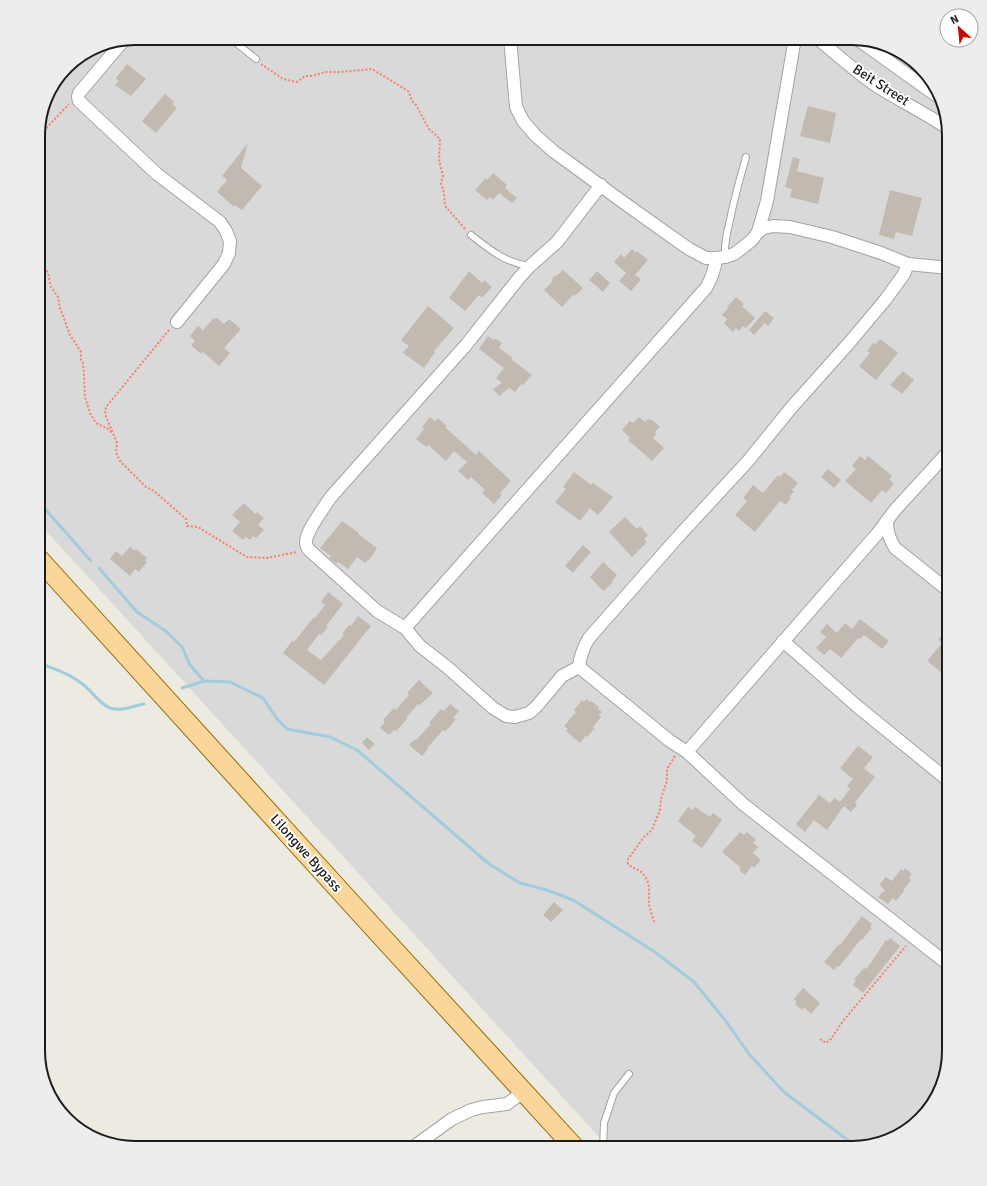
<svg xmlns="http://www.w3.org/2000/svg" width="987" height="1186" font-family="Signika,sans-serif">
<style>
.residential{fill:#dad9d9}
.lines{fill:none;stroke-linecap:round;stroke-linejoin:round}
.stream{stroke:#a2cbdb;stroke-width:3}
.building{fill:#c2bab1}
.service-casing{stroke:#a3a3a3;stroke-width:8}
.minor-casing{stroke:#a3a3a3;stroke-width:14}
.primary-casing{stroke:#926a02;stroke-width:21}
.path{stroke:#f77f69;stroke-width:2;stroke-dasharray:2 2;stroke-linecap:butt}
.service{stroke:#fff;stroke-width:6}
.minor{stroke:#fff;stroke-width:12}
.primary{stroke:#fad69a;stroke-width:19}
.labels{text-anchor:middle;dominant-baseline:central;stroke-width:4;stroke-linejoin:round;paint-order:stroke}
.street-label{font-size:14px;fill:#1c1c1c;stroke:#fff}
.rim{fill:none;stroke:#1c1c1c;stroke-width:2}
</style>
<rect width="100%" height="100%" fill="#edeae2"/>
<path class="residential" d="M135,38H858L900,51L933,81L949,134V1052L939,1094L906,1132L853,1148H609L38,522V128L48,92L71,62L98,45Z"/>
<g class="lines">
<g class="stream">
<path d="M38,501L91,561"/>
<path d="M99,568L137,612L167,632L182,647L190,665L204,681"/>
<path d="M38,663C55,669 71,674 85,686C93,693 100,704 110,708C121,712 133,706 144,704"/>
<path d="M182,688L204,681L230,682L263,698L277,719L287,729L330,737L357,750L489,864L520,883L547,890L573,900L655,952L694,982L725,1020L749,1054L784,1092L857,1147"/>
</g>
</g>
<g class="building">
<path d="M127,64L146,79L131,96L115,85L119,81L116,78Z"/>
<path d="M165,94L174,102L172,104L177,108L156,133L142,121Z"/>
<path d="M808,106L836,113L830,143L800,136Z"/>
<path d="M248,143L241,168L262,186L242,210L235,205L234,207L217,192L227,180L222,176Z"/>
<path d="M793,157L800,159L797,171L824,178L818,204L790,197L792,189L785,187Z"/>
<path d="M493,173L507,185L505,188L517,198L512,203L499,193L493,200L490,197L487,200L475,190L486,178L487,180Z"/>
<path d="M890,190L922,198L912,236L896,232L894,239L879,235Z"/>
<path d="M632,249L636,253L637,251L648,260L635,275L641,279L631,291L619,281L626,273L614,262L621,254L624,258Z"/>
<path d="M563,270L583,288L575,296L574,294L562,307L544,290L551,283L553,277L559,274Z"/>
<path d="M469,271L482,283L484,280L492,287L482,298L479,295L465,311L449,298Z"/>
<path d="M597,271L610,283L603,292L589,280Z"/>
<path d="M736,297L744,304L742,306L755,318L746,328L743,326L739,331L736,328L733,332L724,323L727,319L722,315L728,308L727,307Z"/>
<path d="M428,306L454,328L434,351L435,352L424,368L403,353L409,346L401,340Z"/>
<path d="M765,311L774,318L768,326L765,323L754,335L749,330Z"/>
<path d="M214,318L215,319L217,318L224,324L229,319L241,329L224,348L230,353L219,366L203,352L201,354L191,345L195,341L190,336L198,326L203,330Z"/>
<path d="M488,336L494,340L495,338L502,343L499,348L513,358L511,359L532,375L523,385L521,384L515,392L509,388L499,396L493,389L502,383L496,378L504,368L479,349Z"/>
<path d="M880,339L898,353L876,380L859,366L870,353L867,351L873,343L876,344Z"/>
<path d="M903,371L914,380L902,394L890,385Z"/>
<path d="M430,417L435,421L438,418L447,426L445,427L476,455L479,451L511,481L500,493L502,495L494,504L482,493L485,490L471,477L468,480L458,471L467,462L454,451L446,461L428,445L426,447L416,439L424,429L422,427Z"/>
<path d="M639,417L645,422L648,419L650,420L651,419L660,427L655,432L656,434L653,438L664,448L652,461L628,440L630,438L622,430L630,421L633,423Z"/>
<path d="M860,456L865,460L868,456L885,470L892,476L889,479L894,484L886,493L882,490L871,503L845,481L856,469L852,466Z"/>
<path d="M828,469L841,480L834,488L821,477Z"/>
<path d="M574,472L591,485L593,483L613,497L598,515L590,508L580,521L555,502L566,489L563,487Z"/>
<path d="M784,472L798,483L792,490L794,492L789,497L791,498L786,505L780,501L755,532L735,515L747,501L743,498L753,485L763,493L778,475L780,477Z"/>
<path d="M244,503L255,514L257,512L264,518L258,525L264,530L256,538L253,536L250,540L246,537L243,540L232,531L240,522L232,515Z"/>
<path d="M625,517L637,529L640,526L648,535L644,539L647,542L632,557L609,532Z"/>
<path d="M342,521L359,533L358,534L377,548L369,560H368L365,563L357,557L348,569L338,562L337,564L329,558L331,556L320,548Z"/>
<path d="M583,545L591,552L573,573L565,566Z"/>
<path d="M130,547L135,551L136,549L147,558L145,560L147,562L139,572L135,569L130,576L110,559L116,551L122,556Z"/>
<path d="M603,562L617,575L612,581L613,582L605,590H604L603,591L590,577Z"/>
<path d="M328,592L343,604L326,626L328,627L321,635L319,634L307,650L321,660L344,635L342,634L349,625L351,626L358,616L371,626L324,685L283,653L292,641L294,642L314,617L315,618L325,605L321,602Z"/>
<path d="M860,619L889,641L882,649L864,635L860,639L858,638L841,658L830,649L824,655L816,648L826,637L820,632L827,624L837,633L845,623L852,629Z"/>
<path d="M949,627V672L946,676L927,661L942,643L938,640Z"/>
<path d="M419,680L433,693L420,705L418,704L406,718L407,719L401,726L396,731L394,730L389,735L380,728L385,722L383,720L394,708L396,710L409,695L407,693Z"/>
<path d="M586,699L590,702L591,701L599,707L598,709L602,712L599,715L601,717L593,727L595,728L587,737L586,735L580,743L566,731L568,729L564,726L576,712L574,710L582,700L584,702Z"/>
<path d="M450,704L459,711L453,718L456,719L445,732L443,730L427,748L428,749L422,756L409,745L415,739L416,740L431,724L429,723L441,709L444,711Z"/>
<path d="M367,737L375,744L369,750L362,743Z"/>
<path d="M858,746L873,757L864,768L875,777L855,802L857,805L851,812L844,806L827,830L814,820L805,832L796,824L819,795L830,803L835,798L840,802L850,789L847,786L853,779L840,768Z"/>
<path d="M688,807L693,810L695,807L710,817L713,813L722,820L702,848L692,841L696,836L678,821Z"/>
<path d="M740,832L744,835L747,832L756,840L753,843L758,847L753,853L761,860L754,868L752,866L745,875L739,870L741,868L722,852Z"/>
<path d="M905,868L912,874L909,878L911,880L903,890L904,891L896,901L893,898L888,904L878,897L885,890L879,885L886,877L892,881L901,869L903,871Z"/>
<path d="M554,902L563,910L551,922L543,915Z"/>
<path d="M862,916L872,924L870,927L872,928L862,940L861,939L839,967L837,966L834,970L824,962L839,944L840,945Z"/>
<path d="M890,938L900,946L863,993L853,985L856,981L854,980L864,968L865,969L868,967L886,940L888,941Z"/>
<path d="M803,988L820,1003L811,1014L804,1007L802,1010L795,1004L797,1002L794,999Z"/>
</g>
<g class="lines">
<defs>
<g id="service">
<path d="M230,38L256,59"/>
<path d="M471,235C490,250 506,263 530,266"/>
<path d="M725,257C724,244 727,232 730,220C734,199 740,178 746,157"/>
<path d="M603,1148L604,1123L614,1093L629,1074"/>
</g>
<g id="minor">
<path d="M510,38L516,107L523,121L535,135L553,151L627,205L689,249L706,258H716L725,257L734,254L742,248L752,240L758,232L764,228L773,226L790,227L832,237L881,253L908,264L949,268"/>
<path d="M817,38C836,54 855,71 875,85C898,100 924,112 947,128"/>
<path d="M856,38L937,96"/>
<path d="M124,40L79,93L78,97L79,101L157,174L220,222L226,231L230,241L229,253L224,264L177,322"/>
<path d="M758,232L767,201L795,38"/>
<path d="M887,522C887,532 889,539 895,548L949,591"/>
<path d="M405,628L706,288C712,278 715,270 716,258"/>
<path d="M783,641L858,707L949,781"/>
<path d="M579,667L562,676L536,707L529,713L515,717L506,716L493,708L447,667L420,646L405,628L377,611L308,549C307,547 306,545 306,543C305,532 324,508 330,498L466,345L519,278L530,266L557,242L601,185"/>
<path d="M579,667C580,656 583,648 589,638L677,538L748,461L791,408L849,343L886,299L904,274L908,264"/>
<path d="M579,667L670,741L687,752L743,804L949,965"/>
<path d="M687,752L877,534L895,510L949,451"/>
<path d="M412,1148L452,1119L471,1110L483,1107L507,1104L524,1091"/>
</g>
<path id="primary" d="M38,558L351,903L575,1148"/>
</defs>
<use href="#service" class="service-casing"/>
<use href="#minor" class="minor-casing"/>
<use href="#primary" class="primary-casing"/>
<g class="path">
<path d="M261,64L283,79L297,82L305,76H311L326,72H341L372,69L405,89L409,92L412,101L416,105L429,129L440,139L439,160L443,176L441,183L444,193L445,206L466,230"/>
<path d="M38,137L69,104"/>
<path d="M38,257L48,273L51,287L58,297L60,308L70,335L81,352V360L83,363L84,375L85,397L90,413L96,423L108,429L112,433"/>
<path d="M169,330L106,407L105,414L117,443L116,452L120,461L146,487L154,491L186,519L187,526L198,527L247,557L267,558L297,552"/>
<path d="M654,922C653,917 650,910 649,904C648,894 652,884 643,874C639,869 633,869 628,864V859L644,837L652,830L660,810L661,798L667,781V769L675,756"/>
<path d="M820,1039L826,1043L831,1039L843,1021L906,946"/>
</g>
<use href="#service" class="service"/>
<use href="#minor" class="minor"/>
<use href="#primary" class="primary"/>
</g>
<g class="labels">
<g class="street-label">
<text transform="translate(881 85) rotate(33)">Beit Street</text>
<text transform="translate(306 853) rotate(48)">Lilongwe Bypass</text>
</g>
</g>
<path d="M0 0H987V1186H0ZM135 45H852A90 90 0 0 1 942 135V1051A90 90 0 0 1 852 1141H135A90 90 0 0 1 45 1051V135A90 90 0 0 1 135 45Z" fill="#ededed" fill-rule="evenodd"/>
<path class="rim" d="M135 45H852A90 90 0 0 1 942 135V1051A90 90 0 0 1 852 1141H135A90 90 0 0 1 45 1051V135A90 90 0 0 1 135 45Z"/>
<g transform="translate(959 28) rotate(333)"><circle r="19" fill="#ffffff" stroke="#a4a4a4"/>
<path d="M0-3L7 15L0 10L-7 15Z" fill="#c50d03"/>
<text y="-6" font-size="11" font-weight="bold" text-anchor="middle" fill="#1c1c1c">N</text>
</g>
</svg>
